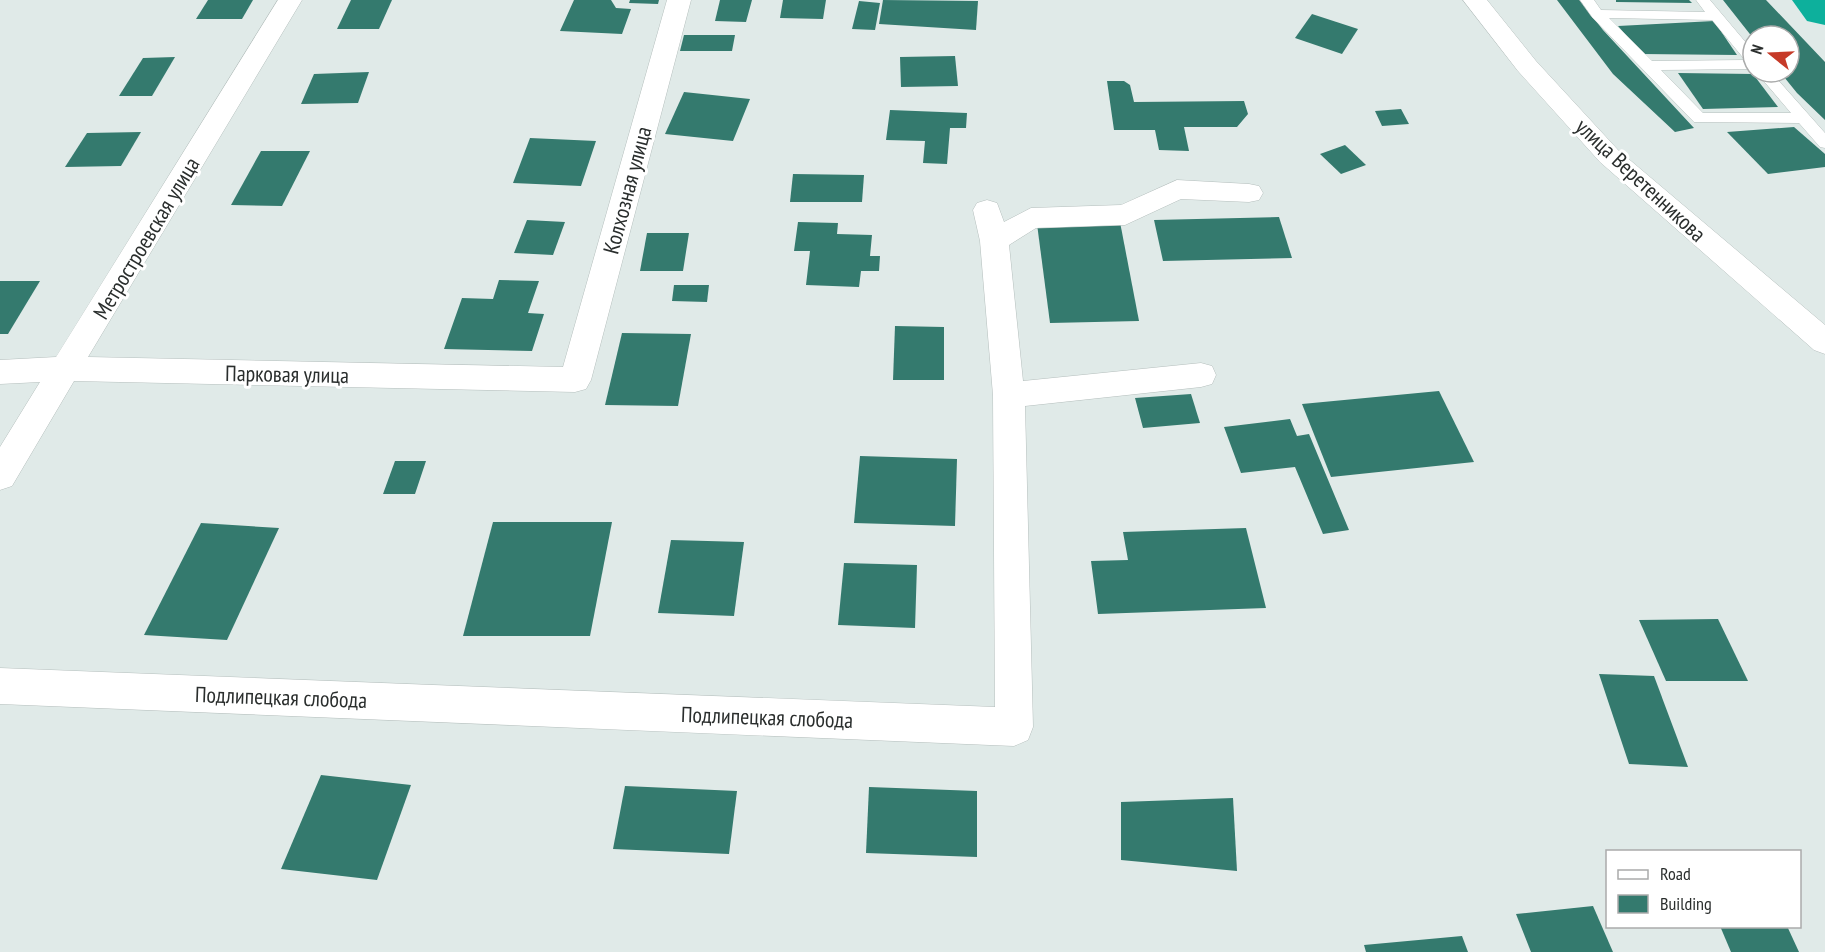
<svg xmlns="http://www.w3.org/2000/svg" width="1825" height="952" font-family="'PT Sans Narrow',sans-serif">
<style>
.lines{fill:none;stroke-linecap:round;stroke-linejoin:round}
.river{fill:#0db09c;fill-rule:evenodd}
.building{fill:#347a6e}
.service-casing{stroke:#b5bfbd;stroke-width:1}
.minor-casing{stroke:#b5bfbd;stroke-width:1}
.secondary-casing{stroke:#b5bfbd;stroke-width:1}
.service{fill:#fff;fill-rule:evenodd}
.minor{fill:#fff;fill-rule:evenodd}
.secondary{fill:#fff;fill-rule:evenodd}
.labels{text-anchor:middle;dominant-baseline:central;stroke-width:6;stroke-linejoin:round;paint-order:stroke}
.street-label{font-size:22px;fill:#2a2e2d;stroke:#fff}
</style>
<rect width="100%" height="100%" fill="#e0eae8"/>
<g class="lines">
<path class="river" d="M1792,0H1825V25L1807,21Z"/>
</g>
<g class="building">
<path d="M208,0H253L242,19H196Z"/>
<path d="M351,0H392L379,29H337Z"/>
<path d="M574,0H611L616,8L631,9L622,34L560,31Z"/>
<path d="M630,0H659L658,4L629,3Z"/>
<path d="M720,0H752L746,22L715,21Z"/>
<path d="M783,0H826L823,19L780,18Z"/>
<path d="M883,0L978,1L976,30L879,24Z"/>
<path d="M1557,0H1580L1603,30L1694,128L1675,132L1613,74Z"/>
<path d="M1616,0H1689L1692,3L1616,2Z"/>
<path d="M1723,0H1766L1825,62V120L1797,93L1780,72H1789V36L1753,38Z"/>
<path d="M859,1L880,3L875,30L852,29Z"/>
<path d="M1312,14L1358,29L1342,54L1295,38Z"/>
<path d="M1714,21L1737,55L1642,54L1618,26Z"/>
<path d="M684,35H735L732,51H680Z"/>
<path d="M955,56L958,86L901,87L900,57Z"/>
<path d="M175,57L152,96H119L143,58Z"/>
<path d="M369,72L358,103L301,104L314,74Z"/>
<path d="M1678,73L1753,74L1778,107L1703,109Z"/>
<path d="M1107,81H1124L1130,85L1134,102L1244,101L1248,114L1237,127H1184L1189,151L1159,150L1155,130H1114Z"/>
<path d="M684,92L750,99L733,141L665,134Z"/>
<path d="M1401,109L1409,124L1382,126L1375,111Z"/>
<path d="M890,110L967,113L966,128H950L947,164L923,163L925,141L886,140Z"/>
<path d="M1794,127L1825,154V167L1768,174L1727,132Z"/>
<path d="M141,132L121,166L65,167L87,133Z"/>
<path d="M530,138L596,141L581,186L513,183Z"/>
<path d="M1345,145L1366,165L1341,174L1320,154Z"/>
<path d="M261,151H310L282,206L231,205Z"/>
<path d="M793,174L864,175L862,202H790Z"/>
<path d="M1279,217L1292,258L1163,261L1154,220Z"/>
<path d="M527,220L565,222L553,255L514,253Z"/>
<path d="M798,222L838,223L837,234L872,235L870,256H880L879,271H861L859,287L806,285L810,251H794Z"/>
<path d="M1120,222L1139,321L1050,323L1037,224Z"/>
<path d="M647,233H689L683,271H640Z"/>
<path d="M499,280L539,281L528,313L544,314L532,351L444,349L462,298L493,299Z"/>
<path d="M0,281H40L8,334H0Z"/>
<path d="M674,285H709L707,302L672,301Z"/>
<path d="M895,326L944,327V380H893Z"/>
<path d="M622,333L691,334L678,406L605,405Z"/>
<path d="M1439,391L1474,462L1331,477L1302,404Z"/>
<path d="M1191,394L1200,423L1143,428L1135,398Z"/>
<path d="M1290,419L1297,436L1309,434L1349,530L1323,534L1295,467L1241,473L1224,427Z"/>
<path d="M860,456L957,459L955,526L854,523Z"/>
<path d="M395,461H426L415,494H383Z"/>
<path d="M493,522H612L590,636H463Z"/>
<path d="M201,523L279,528L227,640L144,635Z"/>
<path d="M1246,528L1266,608L1098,614L1091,561L1128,560L1123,532Z"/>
<path d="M671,540L744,542L734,616L658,613Z"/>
<path d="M844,563L917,565L915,628L838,625Z"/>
<path d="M1718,619L1748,681H1666L1639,620Z"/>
<path d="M1599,674L1654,676L1688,767L1629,764Z"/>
<path d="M321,775L411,785L377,880L281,869Z"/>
<path d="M625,786L737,791L729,854L613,849Z"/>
<path d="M869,787L977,791V857L866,853Z"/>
<path d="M1233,798L1237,871L1121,860V802Z"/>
<path d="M1593,906L1613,952H1531L1516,914Z"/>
<path d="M1720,926H1787L1799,952H1731Z"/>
<path d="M1462,936L1468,952H1366L1364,945Z"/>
</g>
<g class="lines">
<defs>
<path id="service" d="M1580,0H1594L1601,10L1705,12L1696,0H1710L1753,51V69L1661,70L1703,113H1791L1756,72H1771L1825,133V148L1820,147L1799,123L1694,122L1592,17ZM1609,18L1712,20L1745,60L1652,61Z"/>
<g id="minor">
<path d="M278,0H302L88,357L563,367L667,0H691L591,380L586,389L575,392L74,381L12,486L0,490V447L40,382L0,384V360L56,357Z"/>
<path d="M1177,180L1249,184L1259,186L1263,193L1259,200L1249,202L1181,199L1125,225L1036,228L1009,245L1023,381L1201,363L1212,366L1216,375L1212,384L1201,387L1025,406L1033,727L1028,740L1014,746L0,704V668L995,707L993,395L980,241L973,210L977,203L987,200L997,203L1004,222L1031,208L1121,205Z"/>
</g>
<path id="secondary" d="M1463,0H1487L1536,61L1618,150L1825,325V354L1814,350L1600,162L1518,71Z"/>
</defs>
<use href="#service" class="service-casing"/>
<use href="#minor" class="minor-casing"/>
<use href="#secondary" class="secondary-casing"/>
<use href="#service" class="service"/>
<use href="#minor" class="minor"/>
<use href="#secondary" class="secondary"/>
</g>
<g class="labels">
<g class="street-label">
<text transform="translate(1641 180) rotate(43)">улица Веретенникова</text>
<text transform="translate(627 190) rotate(-75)">Колхозная улица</text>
<text transform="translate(146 238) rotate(-59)">Метростроевская улица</text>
<text transform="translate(287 374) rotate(1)">Парковая улица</text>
<text transform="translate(281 697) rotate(2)">Подлипецкая слобода</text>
<text transform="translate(767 717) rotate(2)">Подлипецкая слобода</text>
</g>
</g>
<rect x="1606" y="850" width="195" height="78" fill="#ffffff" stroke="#aaabab" stroke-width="1.5"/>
<rect x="1618" y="870" width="30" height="9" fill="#ffffff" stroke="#aaabab" stroke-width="1.5"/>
<text x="1660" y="880" font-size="18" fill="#2a2e2d">Road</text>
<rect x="1618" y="895" width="30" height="18" fill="#347a6e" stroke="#aaabab" stroke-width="1.5"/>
<text x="1660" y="910" font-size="18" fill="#2a2e2d">Building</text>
<g transform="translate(1771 54) rotate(288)"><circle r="28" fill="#ffffff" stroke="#aaabab" stroke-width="1.5"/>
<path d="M0-4.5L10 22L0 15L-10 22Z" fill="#c63a28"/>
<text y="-9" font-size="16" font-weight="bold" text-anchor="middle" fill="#2a2e2d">N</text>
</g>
</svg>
